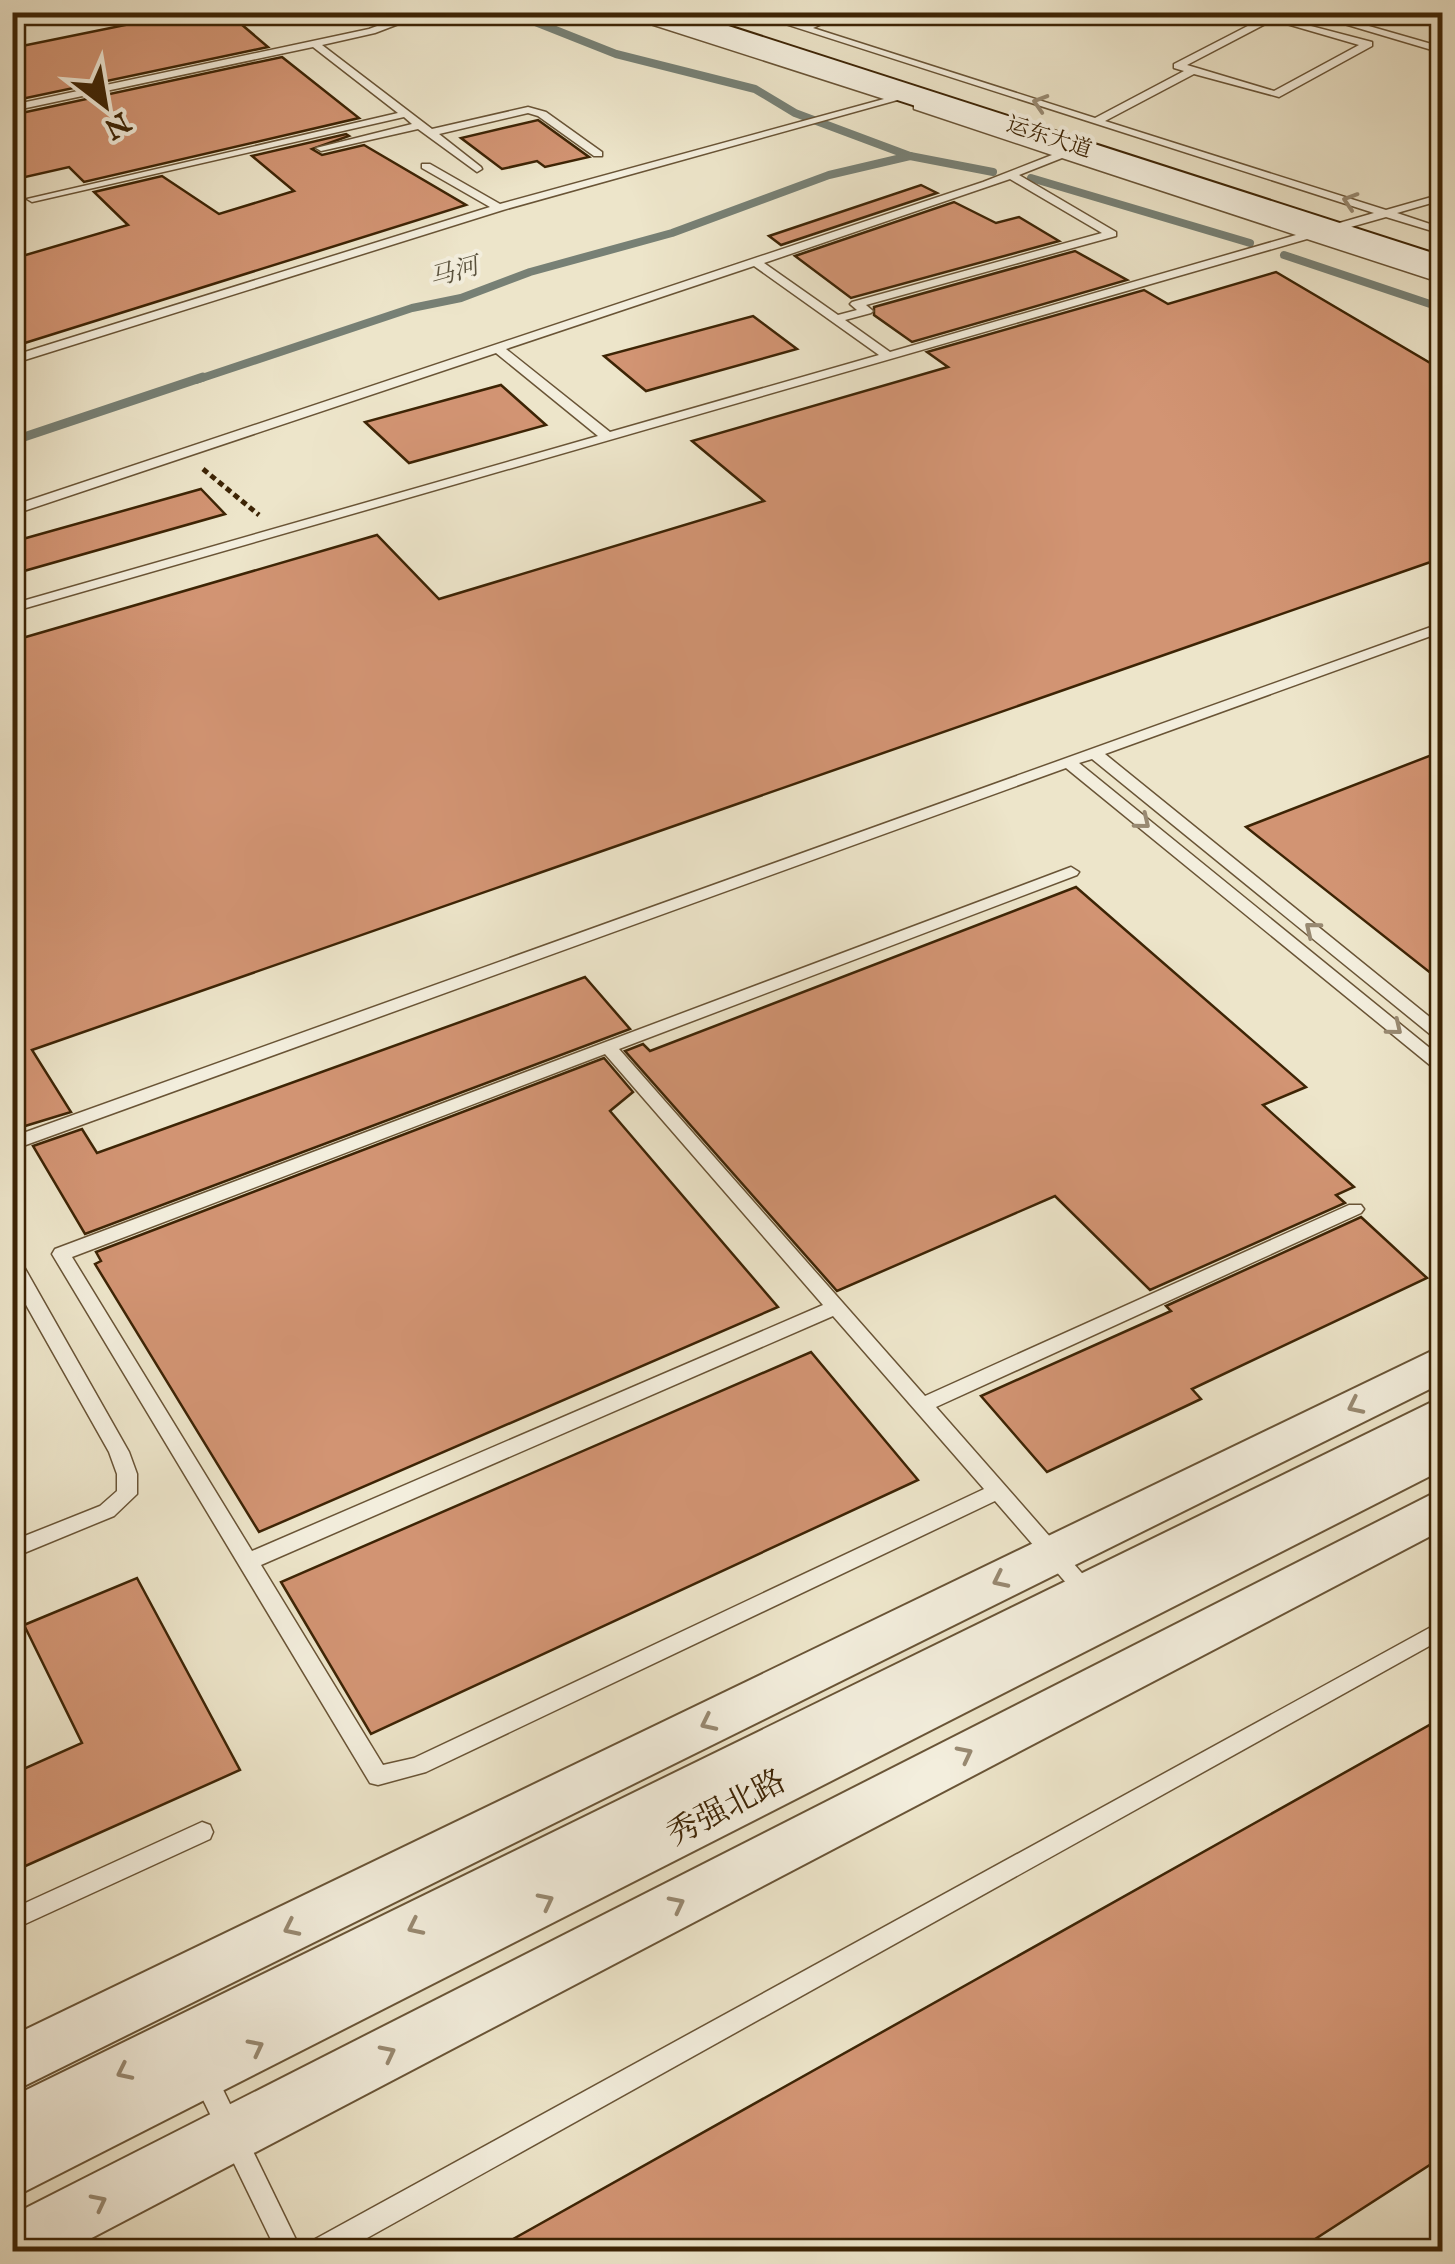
<svg xmlns="http://www.w3.org/2000/svg" width="1455" height="2264" font-family="'IM FELL English','Noto Serif SC',serif">
<style>
.lines{fill:none;stroke-linecap:round;stroke-linejoin:round}
.stream-far1{stroke:#778075;stroke-width:8}
.stream{stroke:#778075;stroke-width:9}
.building{fill:#d29473;stroke:#3d2405;stroke-width:2.5}
.service-casing{stroke:#695436;stroke-width:3}
.tertiary-casing{stroke:#695436;stroke-width:4}
.secondary-casing{stroke:#3d2405;stroke-width:4}
.path{stroke:#3d2405;stroke-width:5;stroke-dasharray:6 4;stroke-linecap:butt}
.service{fill:#f3eedd;fill-rule:evenodd}
.tertiary{fill:#f3eedd;fill-rule:evenodd}
.secondary{fill:#f3eedd;fill-rule:evenodd}
.oneway{stroke:#988971}
.labels{text-anchor:middle;dominant-baseline:central;stroke-width:8;stroke-linejoin:round;paint-order:stroke}
.far-street-label{font-size:22px;fill:#3d2405;stroke:#f3eedd}
.far-water-label{font-size:25px;font-style:italic;fill:#5a523d;stroke:#f3eedd}
.near-street-label{font-size:32px;fill:#3d2405;stroke:#f3eedd}
</style>
<rect width="100%" height="100%" fill="#ede5ca"/>
<filter id="stains"><feTurbulence type="fractalNoise" baseFrequency=".002" numOctaves="4"/><feColorMatrix values="0 0 0 0 .2 0 0 0 0 .09 0 0 0 0 .02 0 0 0 .5 -.17"/></filter>
<radialGradient id="worn" r=".72"><stop offset=".6" stop-color="#630" stop-opacity="0"/><stop offset="1" stop-color="#630" stop-opacity=".3"/></radialGradient>
<g class="lines">
<g class="stream-far1">
<path d="M510,12L616,54L755,89L795,113L910,156L993,172"/>
<path d="M1031,178L1250,243"/>
<path d="M1284,255L1442,308"/>
<path d="M196,380L412,308L461,298L530,272L672,233L829,175L910,156"/>
</g>
<path class="stream" d="M12,441L203,377"/>
</g>
<g class="building">
<path d="M189,12H227L268,47L12,101V48Z"/>
<path d="M282,57L359,118L84,182L69,167L12,180V115Z"/>
<path d="M538,120L589,157L545,167L537,161L502,169L461,138Z"/>
<path d="M346,134L349,136L312,149L322,155L364,145L466,205L12,347V259L128,225L94,192L162,176L219,214L294,191L252,156Z"/>
<path d="M921,185L937,193L781,245L769,236Z"/>
<path d="M954,202L996,223L1019,217L1059,241L851,298L795,256Z"/>
<path d="M1075,251L1127,280L912,342L874,315V307Z"/>
<path d="M1276,272L1442,370V558L32,1050L71,1112L12,1130V641L377,535L439,599L764,501L692,441L948,367L927,352L1144,290L1168,304Z"/>
<path d="M753,316L797,349L646,391L604,356Z"/>
<path d="M501,385L546,425L409,463L365,422Z"/>
<path d="M201,489L225,514L24,571L12,557V542Z"/>
<path d="M1442,751V982L1246,827Z"/>
<path d="M1076,887L1306,1087L1263,1105L1354,1187L1336,1195L1345,1203L1150,1290L1055,1196L837,1291L625,1051L643,1044L650,1051Z"/>
<path d="M585,977L630,1029L85,1234L33,1146L82,1129L97,1153Z"/>
<path d="M604,1058L633,1092L610,1111L778,1307L259,1532L95,1264L101,1261L96,1252Z"/>
<path d="M1361,1217L1427,1278L1192,1389L1201,1399L1047,1472L981,1396L1171,1311L1166,1306Z"/>
<path d="M811,1352L918,1480L371,1734L281,1582Z"/>
<path d="M137,1578L240,1770L12,1872V1774L82,1743L24,1625Z"/>
<path d="M1442,1718V2157L1295,2252H490Z"/>
</g>
<g class="lines">
<defs>
<g id="service">
<path d="M415,12H430L375,33L322,45L432,129L528,107L546,112L602,152V156H594L538,116L528,113L439,134L481,167L482,169L477,172L418,129L321,151L316,148L412,124L404,117L32,202L27,199L398,113L313,47L12,111V105L369,29Z"/>
<path d="M613,12H629L901,99L503,210L12,364V356L490,207L422,168V164H430L500,204L884,99Z"/>
<path d="M748,12C768,12 787,25 803,25C816,25 831,12 849,12L813,28L1095,118L1184,71L1174,68V64L1269,15L1372,42V46L1279,97L1194,74L1105,121L1386,210L1442,194V200L1397,213L1442,228V234L1386,217L1319,236L1442,276V283L1307,239L12,612V604L598,436L496,353L12,515V506L983,182L1052,155L914,109V105H922L1308,232L1374,213ZM1273,20L1359,45L1274,91L1187,65ZM1062,158L1296,235L890,352L845,320L871,313L873,311L866,305L1116,236V232L1019,175ZM1010,179L1102,233L852,302L850,304L857,310L838,315L764,263ZM754,266L879,355L610,432L506,349Z"/>
<path d="M1304,12H1320L1442,47V53Z"/>
<path d="M1442,623V632L1105,754L1442,1027V1040L1436,1039L1092,759L1079,763L1442,1058V1071L1436,1070L1066,768L12,1150V1137Z"/>
<path d="M1071,867L1079,872L1077,875L619,1049L925,1396L1349,1205H1361L1364,1209L1361,1213L936,1407L1095,1588L1098,1594L1095,1600L1088,1602L1081,1600L995,1501L426,1772L378,1785L370,1783L55,1259L52,1254L55,1249ZM605,1054L823,1305L252,1551L72,1257ZM833,1316L984,1489L414,1758L383,1765L261,1565Z"/>
<path d="M12,1257L19,1258L129,1452L137,1474V1494L114,1516L12,1558V1541L100,1506L117,1491V1474L109,1452L12,1280Z"/>
<path d="M1442,1621V1639L342,2252H305L308,2243Z"/>
<path d="M202,1822L210,1825L213,1832L210,1839L12,1930V1909Z"/>
<path d="M204,2066L213,2069L302,2252H277L192,2077L195,2069Z"/>
<path d="M1442,2235V2252H1424L1427,2243Z"/>
</g>
<g id="tertiary">
<path d="M1442,1346V1383L12,2092V2036Z"/>
<path d="M1442,1397V1470L12,2198V2097Z"/>
<path d="M1442,1489V1530L65,2252H12V2215Z"/>
</g>
<path id="secondary" d="M642,12H685L1442,256V277L645,18Z"/>
</defs>
<use href="#service" class="service-casing"/>
<use href="#tertiary" class="tertiary-casing"/>
<use href="#secondary" class="secondary-casing"/>
<path class="path" d="M203,469L259,515"/>
<use href="#service" class="service"/>
<use href="#tertiary" class="tertiary"/>
<use href="#secondary" class="secondary"/>
</g>
<defs><path id="oneway-chevron" d="M-2-3.5L2.5 0L-2 3.5" fill="none" stroke-width="1.6" stroke-linecap="round" stroke-linejoin="round" transform="scale(2.5)"/></defs>
<g class="oneway">
<use href="#oneway-chevron" transform="translate(1040 103) rotate(-163)"/>
<use href="#oneway-chevron" transform="translate(1350 201) rotate(-162)"/>
<use href="#oneway-chevron" transform="translate(1143 822) rotate(39)"/>
<use href="#oneway-chevron" transform="translate(1312 929) rotate(-141)"/>
<use href="#oneway-chevron" transform="translate(1395 1028) rotate(39)"/>
<use href="#oneway-chevron" transform="translate(1355 1406) rotate(154)"/>
<use href="#oneway-chevron" transform="translate(1000 1580) rotate(154)"/>
<use href="#oneway-chevron" transform="translate(708 1723) rotate(154)"/>
<use href="#oneway-chevron" transform="translate(965 1754) rotate(-27)"/>
<use href="#oneway-chevron" transform="translate(546 1901) rotate(-27)"/>
<use href="#oneway-chevron" transform="translate(677 1904) rotate(-27)"/>
<use href="#oneway-chevron" transform="translate(415 1927) rotate(154)"/>
<use href="#oneway-chevron" transform="translate(291 1928) rotate(154)"/>
<use href="#oneway-chevron" transform="translate(256 2047) rotate(-27)"/>
<use href="#oneway-chevron" transform="translate(388 2053) rotate(-27)"/>
<use href="#oneway-chevron" transform="translate(124 2072) rotate(154)"/>
<use href="#oneway-chevron" transform="translate(99 2202) rotate(-27)"/>
</g>
<g class="labels">
<g class="far-street-label">
<text transform="translate(1049 138) rotate(18)">运东大道</text>
</g>
<g class="far-water-label">
<text transform="translate(454 273) rotate(-16)">马河</text>
</g>
<g class="near-street-label">
<text transform="translate(727 1809) rotate(-27)">秀强北路</text>
</g>
</g>
<rect width="1455" height="2264" fill="none" stroke="#ede5ca" stroke-width="50"/>
<rect x="15" y="15" width="1425" height="2234" fill="none" stroke="#3d2405" stroke-width="5"/>
<rect x="25" y="25" width="1405" height="2214" fill="none" stroke="#3d2405" stroke-width="2.5"/>
<g transform="translate(105 105) rotate(149)" stroke="#f3eedd" stroke-width="8" paint-order="stroke">
<path d="M0-8L18 38L0 25L-18 38Z" fill="#3d2405"/>
<text y="-15" font-size="28" font-weight="bold" text-anchor="middle" fill="#3d2405">N</text>
</g>
<rect width="100%" height="100%" filter="url(#stains)"/>
<rect width="100%" height="100%" fill="url(#worn)"/>
</svg>
